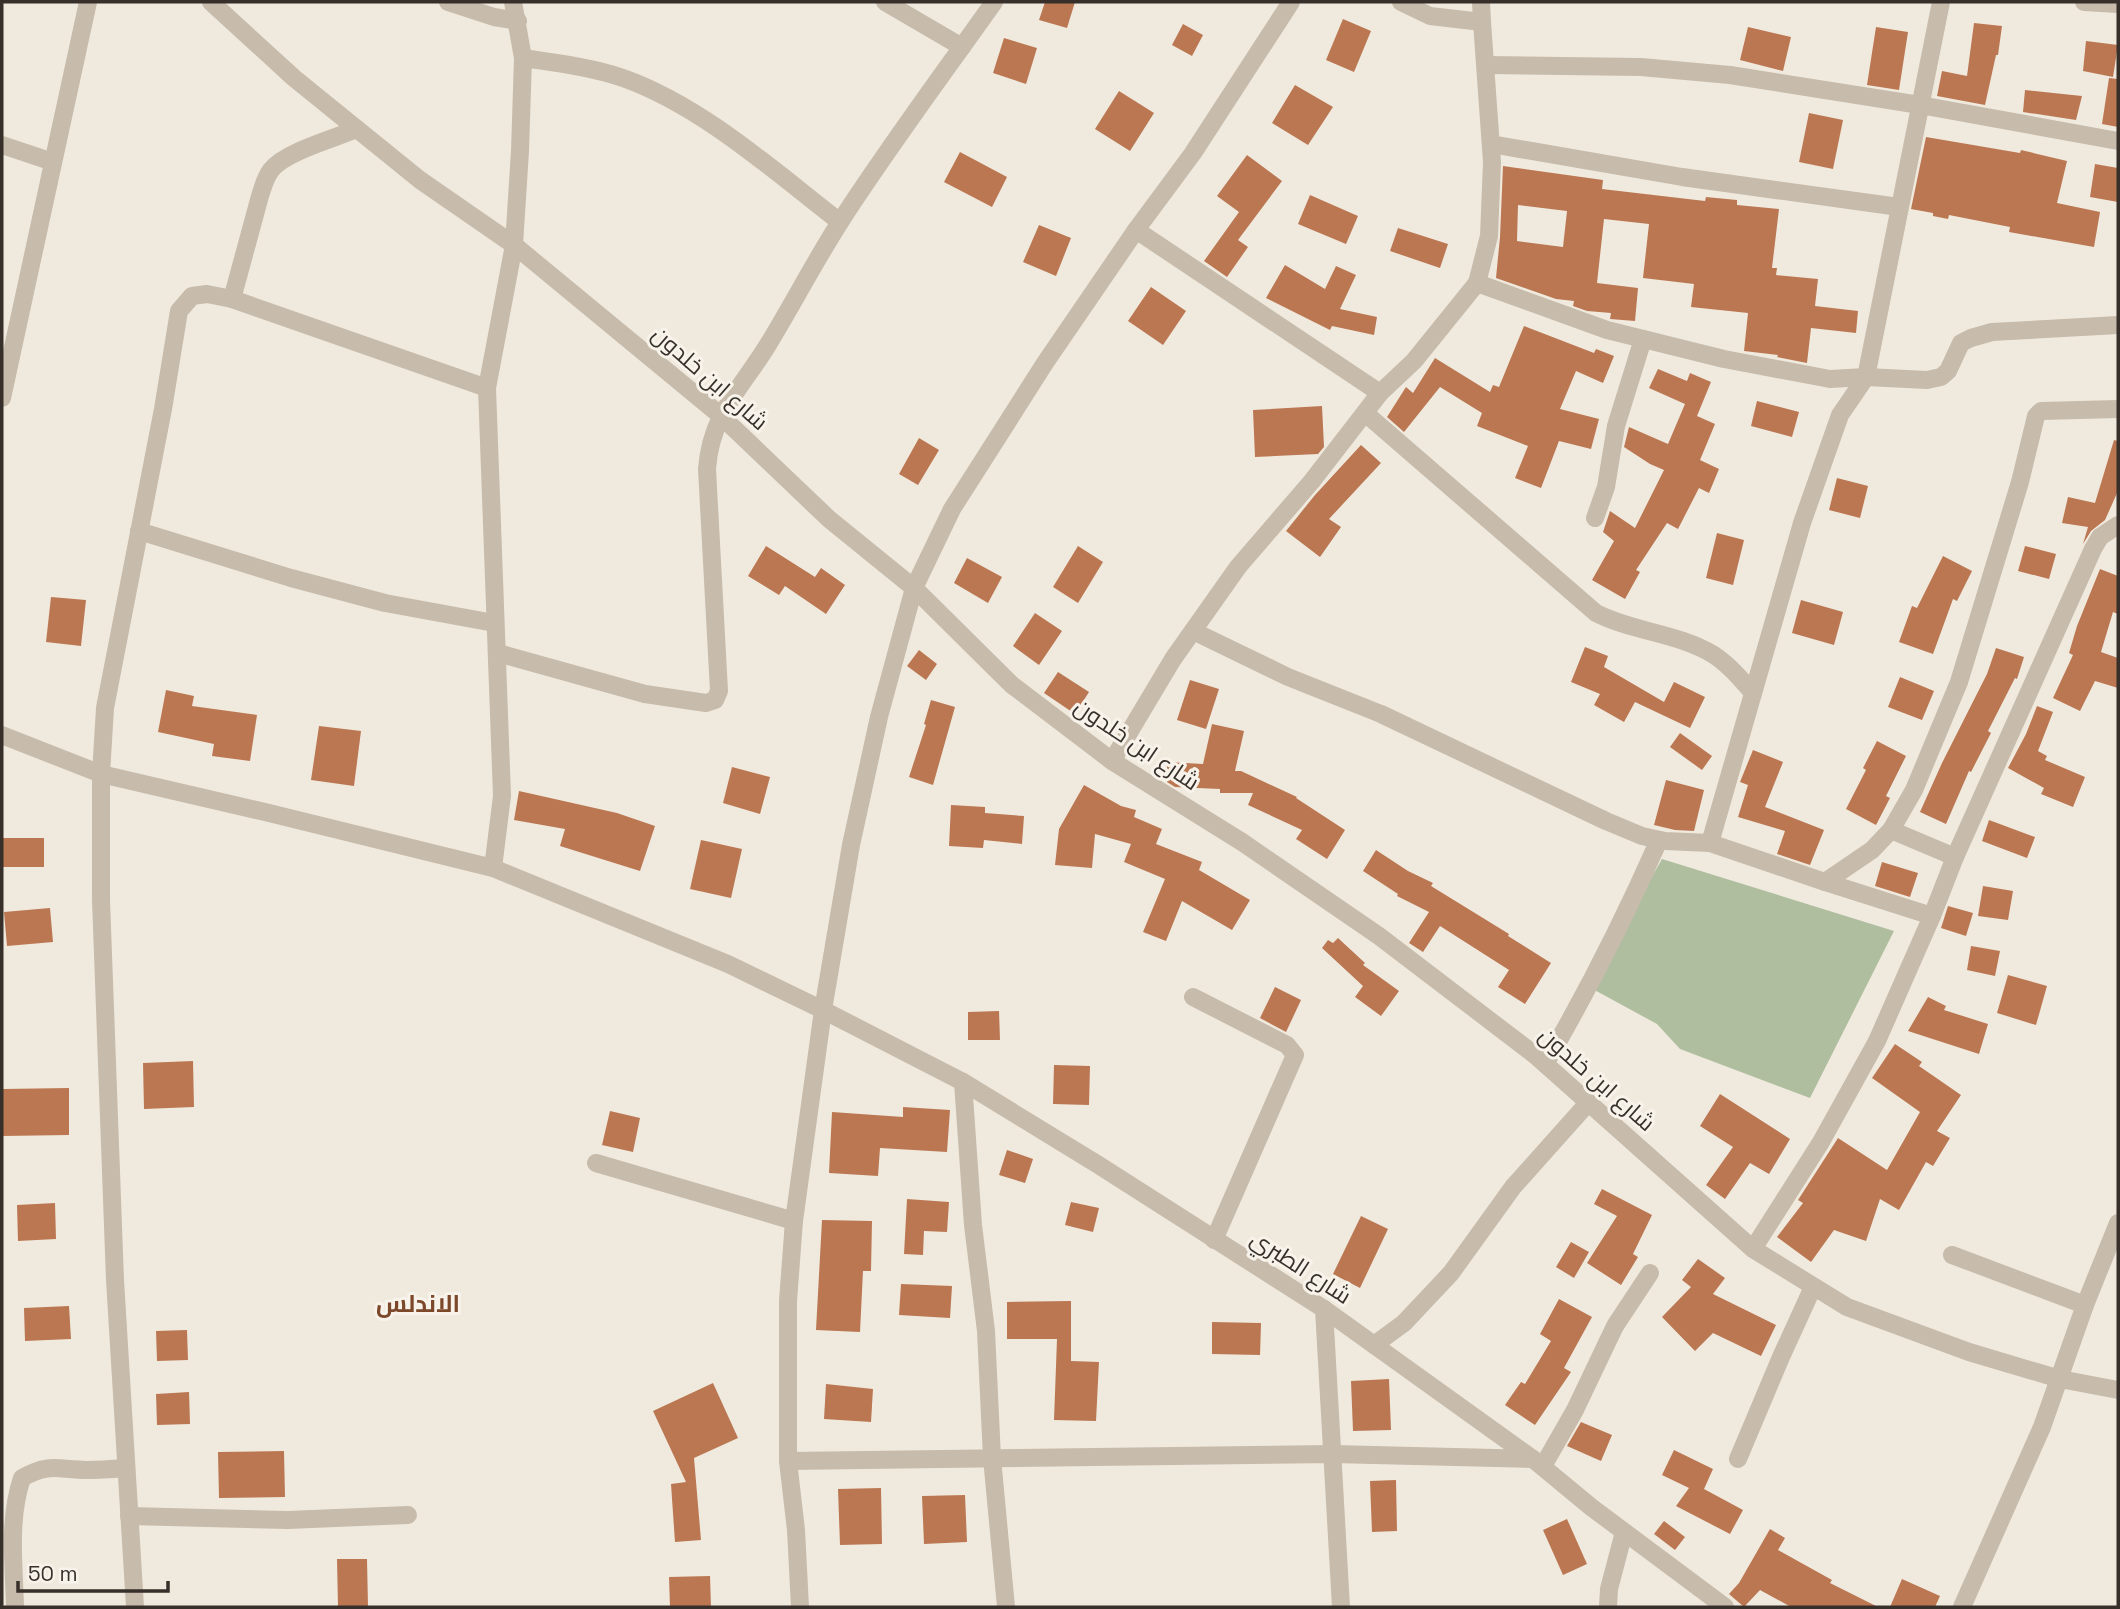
<svg xmlns="http://www.w3.org/2000/svg" width="2120" height="1609" font-family="'Space Grotesk',Cairo,sans-serif">
<style>
.green{fill:#b0bea0}
.building{fill:#bb7752;fill-rule:evenodd}
.lines{fill:none;stroke-linecap:round;stroke-linejoin:round}
.street{stroke:#c7bbab;stroke-width:18}
.labels{text-anchor:middle;dominant-baseline:central;stroke-width:6;stroke-linejoin:round;paint-order:stroke}
.street-label{font-size:23px;fill:#362f2a;stroke:#f8f3ea}
.neighbourhood-label{font-size:24px;font-weight:bold;fill:#7d472a;stroke:#f8f3ea}
</style>
<rect width="100%" height="100%" fill="#f0eade"/>
<path class="green" d="M1662,859L1894,931L1810,1098L1680,1049L1657,1024L1589,987Z"/>
<g class="building">
<path d="M1045,2H1075L1067,28L1039,20Z"/>
<path d="M1343,19L1371,31L1354,72L1326,60Z"/>
<path d="M1974,23L2002,26L1998,55H1996L1985,105L1937,96L1942,71L1967,76Z"/>
<path d="M1183,24L1203,35L1192,56L1172,45Z"/>
<path d="M1748,27L1791,37L1783,71L1740,60Z"/>
<path d="M1876,27L1908,32L1899,90L1867,85Z"/>
<path d="M1004,38L1037,48L1026,84L993,73Z"/>
<path d="M2086,41L2118,45L2113,77L2083,71Z"/>
<path d="M2109,78L2118,79V127L2102,124Z"/>
<path d="M1295,85L1333,107L1308,145L1272,123Z"/>
<path d="M2025,90L2082,96L2076,120L2023,112Z"/>
<path d="M1119,91L1154,113L1130,151L1095,129Z"/>
<path d="M1809,113L1843,120L1833,169L1799,162Z"/>
<path d="M1926,137L2020,153L2021,150L2067,161L2057,203L2100,212L2094,247L2009,232L2010,227L1949,215L1948,219L1933,216V213L1911,209Z"/>
<path d="M960,152L1007,177L992,207L944,182Z"/>
<path d="M1247,155L1282,181L1238,240L1248,247L1227,277L1204,261L1239,212L1217,196Z"/>
<path d="M2095,164L2118,168V202L2090,197Z"/>
<path d="M1503,166L1603,180L1602,189L1705,201L1706,197L1737,200V205L1779,209L1772,268H1777L1776,275L1818,279L1815,306L1858,311L1856,333L1811,328L1807,363L1777,357L1778,355L1744,351L1748,313L1691,307L1694,284L1643,278L1649,224L1604,219L1597,283L1638,288L1635,321L1610,319L1611,313L1587,311L1573,306L1574,301L1556,299L1496,278L1500,237ZM1518,205L1567,211L1563,247L1517,241Z"/>
<path d="M1310,195L1358,216L1346,244L1298,224Z"/>
<path d="M1039,225L1071,238L1056,276L1023,262Z"/>
<path d="M1398,228L1448,244L1440,268L1390,251Z"/>
<path d="M1285,265L1325,289L1336,266L1356,275L1340,309L1377,317L1374,335L1332,326L1330,330L1266,298Z"/>
<path d="M1151,287L1186,311L1163,345L1128,321Z"/>
<path d="M1524,326L1594,353L1596,349L1614,356L1603,383L1576,371L1560,409L1599,419L1591,449L1559,441L1541,488L1515,478L1528,446L1477,426L1482,413L1440,387L1404,432L1387,417L1406,387L1413,393L1435,358L1490,392L1493,385L1499,387Z"/>
<path d="M1658,369L1687,381L1690,373L1711,382L1697,416L1715,424L1700,460L1719,469L1709,493L1699,488L1678,529L1667,523L1636,570L1640,572L1625,599L1592,580L1614,541L1603,532L1610,511L1635,528L1664,470L1650,464L1624,447L1629,427L1668,444L1685,404L1649,388Z"/>
<path d="M1757,401L1799,412L1792,437L1751,426Z"/>
<path d="M1322,406L1324,447L1318,454L1255,457L1253,410Z"/>
<path d="M919,438L939,450L918,485L899,474Z"/>
<path d="M2114,440L2118,441V491L2105,520L2091,531L2083,544L2088,527L2062,523L2068,497L2095,503Z"/>
<path d="M1361,445L1381,463L1329,519L1341,527L1320,557L1286,531L1315,495Z"/>
<path d="M1837,478L1868,486L1860,518L1829,510Z"/>
<path d="M1717,533L1744,540L1733,585L1706,578Z"/>
<path d="M766,546L815,577L821,568L845,585L826,614L785,586L779,595L748,576Z"/>
<path d="M1078,546L1103,562L1078,603L1053,587Z"/>
<path d="M2025,546L2056,554L2049,579L2018,571Z"/>
<path d="M1943,556L1972,571L1957,601L1953,599L1933,654L1899,642L1912,606L1917,608Z"/>
<path d="M967,558L1002,577L988,603L954,583Z"/>
<path d="M2100,569L2118,576V614L2113,612L2101,652L2118,658V688L2095,681L2080,711L2053,698L2073,655L2069,653L2077,626Z"/>
<path d="M51,597L86,600L81,646L46,642Z"/>
<path d="M1801,600L1843,612L1834,645L1792,633Z"/>
<path d="M1035,613L1062,631L1039,665L1013,646Z"/>
<path d="M1585,647L1608,656L1604,667L1664,702L1674,682L1705,697L1690,728L1635,702L1624,722L1594,705L1600,694L1571,682Z"/>
<path d="M1996,648L2024,657L2017,679L2015,678L1988,731L1991,733L1971,772L1969,771L1946,824L1920,812L1942,763L1987,674Z"/>
<path d="M919,650L937,664L926,680L907,666Z"/>
<path d="M1058,672L1089,692L1075,714L1044,693Z"/>
<path d="M1900,677L1934,691L1922,720L1888,707Z"/>
<path d="M1190,680L1219,689L1206,729L1177,720Z"/>
<path d="M166,690L194,696L192,706L257,715L250,761L212,756L214,744L158,732Z"/>
<path d="M931,700L955,707L933,785L909,777L926,725L924,724Z"/>
<path d="M2037,706L2053,712L2038,751L2047,756L2045,760L2085,777L2073,807L2041,794L2044,788L2008,768L2026,734Z"/>
<path d="M1212,724L1244,731L1235,771H1241L1297,797L1296,798L1345,830L1327,859L1296,839L1302,830L1248,805L1253,793H1220V789L1175,787L1167,782V762L1203,764Z"/>
<path d="M319,726L361,731L354,786L311,780Z"/>
<path d="M1680,733L1712,756L1702,770L1670,747Z"/>
<path d="M1877,741L1906,756L1886,796L1890,798L1876,825L1846,809L1866,770L1863,768Z"/>
<path d="M1753,750L1783,762L1765,807L1824,830L1810,865L1777,854L1785,831L1738,817L1748,785L1740,782Z"/>
<path d="M732,767L770,777L760,814L723,803Z"/>
<path d="M1666,780L1704,790L1694,831L1675,830L1654,825Z"/>
<path d="M1084,785L1121,806L1136,810L1134,817L1162,829L1156,844L1202,862L1199,870L1250,900L1232,930L1182,901L1166,941L1143,932L1165,879L1124,862L1131,844L1095,834L1092,868L1055,865L1059,829Z"/>
<path d="M519,791L617,813L655,826L640,871L560,846L565,829L514,820Z"/>
<path d="M951,805L985,807V813L1024,816L1022,844L984,840L983,848L949,846Z"/>
<path d="M1989,820L2035,837L2027,858L1982,841Z"/>
<rect x="2" y="838" width="42" height="29"/>
<path d="M701,840L742,849L731,898L690,889Z"/>
<path d="M1376,850L1408,871L1433,883L1431,886L1509,934L1508,936L1551,963L1525,1004L1498,987L1509,970L1440,926L1423,952L1409,943L1429,912L1397,896L1398,894L1363,871Z"/>
<path d="M1882,862L1918,873L1910,897L1875,886Z"/>
<path d="M1983,886L2013,891L2008,920L1978,916Z"/>
<path d="M1948,906L1973,913L1966,936L1941,928Z"/>
<path d="M50,908L53,942L7,946L4,912Z"/>
<path d="M1338,938L1365,963L1363,965L1399,991L1381,1016L1355,997L1363,986L1322,948L1328,940L1333,943Z"/>
<path d="M1971,946L2000,951L1995,976L1967,970Z"/>
<path d="M2008,975L2047,986L2036,1025L1997,1013Z"/>
<path d="M1275,987L1301,1000L1286,1032L1260,1018Z"/>
<path d="M1928,997L1946,1006L1944,1010L1988,1024L1979,1054L1908,1031Z"/>
<path d="M999,1011L1000,1040H968V1012Z"/>
<path d="M1895,1044L1922,1062L1919,1066L1961,1095L1937,1131L1950,1138L1933,1166L1926,1162L1899,1210L1880,1199L1866,1241L1834,1230L1811,1262L1777,1237L1803,1203L1798,1200L1838,1138L1887,1170L1920,1112L1872,1078Z"/>
<path d="M193,1061L194,1107L144,1109L143,1063Z"/>
<path d="M1054,1065L1090,1066L1089,1105L1053,1104Z"/>
<path d="M69,1088V1135L3,1136V1089Z"/>
<path d="M1720,1094L1790,1139L1769,1174L1750,1163L1725,1199L1706,1185L1733,1147L1700,1126Z"/>
<path d="M903,1107L950,1110L947,1152L880,1148L878,1176L829,1173L832,1112L903,1117Z"/>
<path d="M610,1111L640,1118L633,1152L602,1145Z"/>
<path d="M1007,1150L1033,1159L1025,1183L999,1175Z"/>
<path d="M1602,1189L1652,1215L1633,1254L1638,1257L1621,1285L1587,1263L1617,1216L1594,1204Z"/>
<path d="M907,1199L949,1202L947,1232L924,1231L923,1255L904,1254Z"/>
<path d="M1071,1202L1099,1208L1093,1232L1065,1225Z"/>
<path d="M55,1203L56,1239L18,1241L17,1205Z"/>
<path d="M1361,1216L1388,1229L1360,1288L1333,1274Z"/>
<path d="M822,1220L872,1221L871,1271H863L860,1332L816,1330Z"/>
<path d="M1571,1242L1589,1252L1574,1278L1556,1267Z"/>
<path d="M1698,1259L1725,1278L1713,1294L1776,1325L1761,1356L1713,1333L1695,1351L1662,1317L1691,1287L1682,1280Z"/>
<path d="M901,1284L952,1286L950,1318L899,1315Z"/>
<path d="M1559,1299L1592,1317L1564,1368L1571,1372L1535,1425L1505,1405L1521,1382L1525,1384L1551,1341L1540,1334Z"/>
<path d="M1071,1301V1361L1099,1362L1096,1421L1054,1420L1057,1339H1007V1302Z"/>
<path d="M69,1306L71,1339L25,1341L24,1308Z"/>
<path d="M1212,1322L1261,1323L1260,1355L1212,1354Z"/>
<path d="M187,1330L188,1360L157,1361L156,1331Z"/>
<path d="M1389,1379L1391,1430L1353,1431L1351,1381Z"/>
<path d="M713,1383L738,1438L694,1458L701,1540L675,1542L671,1484L686,1482L653,1411Z"/>
<path d="M826,1384L873,1389L871,1422L824,1419Z"/>
<path d="M189,1392L190,1424L157,1425L156,1394Z"/>
<path d="M1581,1422L1612,1435L1601,1461L1567,1446Z"/>
<path d="M1674,1450L1713,1469L1704,1489L1743,1510L1730,1534L1676,1506L1689,1488L1662,1475Z"/>
<path d="M284,1451L285,1497L219,1498L218,1452Z"/>
<path d="M1396,1480L1397,1531L1372,1532L1370,1481Z"/>
<path d="M881,1488L882,1544L840,1545L838,1489Z"/>
<path d="M965,1495L967,1542L924,1544L922,1496Z"/>
<path d="M1567,1519L1587,1564L1563,1575L1543,1530Z"/>
<path d="M1664,1521L1685,1537L1675,1550L1654,1534Z"/>
<path d="M1770,1529L1785,1538L1778,1550L1832,1580L1830,1583L1878,1607H1791L1760,1590L1744,1607L1729,1594L1739,1583Z"/>
<path d="M337,1559H367L368,1607H338Z"/>
<path d="M710,1576L711,1607H670L669,1577Z"/>
<path d="M1902,1579L1940,1596L1935,1607H1890Z"/>
</g>
<g class="lines">
<g class="street">
<path d="M211,2L294,78L420,180L514,245L720,415L829,519L914,588L1012,685L1112,761L1242,842L1379,936L1535,1055L1753,1249L1847,1307L1969,1352L2060,1379L2118,1390"/>
<path d="M448,2L494,17L518,21"/>
<path d="M885,2L962,47"/>
<path d="M1481,2L1482,22"/>
<path d="M1941,2L1866,377L1840,415L1802,523L1710,843L1825,882L1872,850L1891,830L1914,790L1959,682L2020,482L2036,416L2041,411L2118,409"/>
<path d="M2084,2L2118,4"/>
<path d="M523,58C556,63 591,67 623,78C702,106 774,171 840,222"/>
<path d="M1486,65L1641,67L1730,75L1920,105L2118,141"/>
<path d="M1491,144L1682,177L1899,207"/>
<path d="M2,145L53,162"/>
<path d="M1136,230L1380,393"/>
<path d="M1477,283L1607,330L1724,359L1830,379L1866,377L1927,380L1941,377L1948,371L1961,343L1971,338L1992,332L2118,325"/>
<path d="M232,299L260,196C263,187 265,178 271,170C285,152 335,138 357,129"/>
<path d="M2,398L88,2"/>
<path d="M1365,413L1596,613C1633,632 1678,633 1714,655C1729,665 1741,679 1753,693"/>
<path d="M1595,518L1606,487L1616,426L1643,339"/>
<path d="M139,531L291,578L385,603L494,623"/>
<path d="M1193,631L1288,677L1381,714L1606,821L1642,836L1665,841L1710,843"/>
<path d="M498,653L645,694L706,703L715,700L719,691L707,469C711,413 742,388 769,343C794,302 816,259 842,219C890,145 943,74 994,2"/>
<path d="M2,735L101,774L265,812L493,868L728,964L823,1010L963,1082L1097,1164L1324,1309L1533,1459L1591,1507L1725,1607"/>
<path d="M1112,761L1173,659L1238,567L1312,481L1380,393L1414,361L1477,283L1489,236L1492,162L1482,22L1430,16L1401,2"/>
<path d="M1891,830L1955,857"/>
<path d="M493,868L502,796L487,388L514,245L520,151L523,58L513,2"/>
<path d="M1825,882L1932,916"/>
<path d="M1193,997L1287,1045L1295,1055L1214,1240"/>
<path d="M1545,1064C1588,991 1625,917 1659,840"/>
<path d="M963,1082L973,1225L986,1331L992,1458L1006,1607"/>
<path d="M596,1163L794,1221"/>
<path d="M1753,1249L1821,1142L1877,1041L1932,916L1955,857L2093,549L2100,537L2118,525"/>
<path d="M1952,1255L2085,1305"/>
<path d="M1324,1309L1341,1607"/>
<path d="M1374,1345L1404,1323L1451,1273L1513,1187L1588,1103"/>
<path d="M1738,1459L1781,1357L1813,1287"/>
<path d="M788,1461L1333,1454L1533,1459"/>
<path d="M1543,1466L1575,1410L1615,1326L1650,1273"/>
<path d="M129,1516L288,1520L408,1515"/>
<path d="M15,1607C14,1565 8,1519 22,1478C50,1462 58,1470 87,1470C100,1470 113,1469 126,1468"/>
<path d="M135,1607L115,1280L101,900V774L105,708L163,409L179,311L192,296L207,294L232,299L487,388"/>
<path d="M800,1607L796,1530L788,1461V1301L794,1221L823,1010L851,845L879,717L914,588L952,509L1045,363L1136,230L1193,153L1291,2"/>
<path d="M1608,1607L1609,1589L1624,1532"/>
<path d="M1962,1607L2042,1427L2085,1305L2118,1223"/>
</g>
</g>
<g class="labels">
<g class="street-label">
<text transform="translate(710 378) rotate(41)">شارع ابن خلدون</text>
<text transform="translate(1137 744) rotate(34)">شارع ابن خلدون</text>
<text transform="translate(1597 1079) rotate(41)">شارع ابن خلدون</text>
<text transform="translate(1301 1267) rotate(33)">شارع الطبري</text>
</g>
<g class="neighbourhood-label">
<text x="418" y="1303">الاندلس</text>
</g>
</g>
<rect width="2120" height="1609" fill="none" stroke="#362f2a" stroke-width="7"/>
<path d="M18 1581v10h150v-10" fill="none" stroke="#362f2a" stroke-width="3.5"/>
<text x="28" y="1581" font-size="21" fill="#362f2a" stroke="#f8f3ea" stroke-width="5" paint-order="stroke">50 m</text>
</svg>
